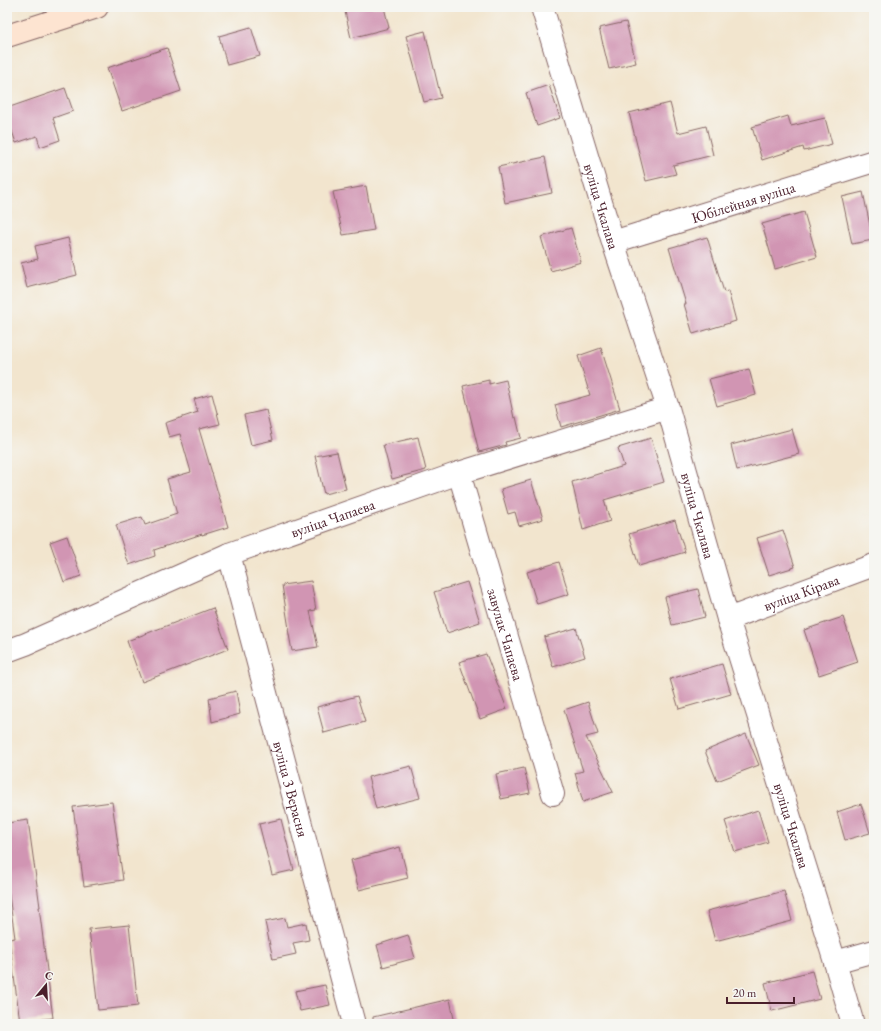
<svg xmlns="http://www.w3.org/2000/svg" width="881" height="1031" font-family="'EB Garamond',serif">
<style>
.building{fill:#d195b3}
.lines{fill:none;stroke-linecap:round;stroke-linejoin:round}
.minor-casing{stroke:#856464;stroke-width:24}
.secondary-casing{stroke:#856464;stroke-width:24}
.minor{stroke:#fff;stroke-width:22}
.secondary{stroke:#fde4d1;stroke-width:22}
.labels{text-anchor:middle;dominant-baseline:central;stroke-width:4;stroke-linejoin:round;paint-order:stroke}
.street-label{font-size:15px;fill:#4a1f2b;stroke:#f6f6f2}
</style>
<rect width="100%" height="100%" fill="#f6f6f2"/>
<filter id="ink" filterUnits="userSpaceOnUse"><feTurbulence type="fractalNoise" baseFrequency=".025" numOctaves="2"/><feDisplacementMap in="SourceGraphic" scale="8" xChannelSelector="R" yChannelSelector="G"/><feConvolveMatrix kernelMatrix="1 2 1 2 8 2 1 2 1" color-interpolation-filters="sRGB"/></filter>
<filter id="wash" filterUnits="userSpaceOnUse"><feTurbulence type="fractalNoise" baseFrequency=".012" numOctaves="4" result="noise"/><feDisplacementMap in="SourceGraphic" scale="16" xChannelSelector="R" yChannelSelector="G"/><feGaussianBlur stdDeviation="0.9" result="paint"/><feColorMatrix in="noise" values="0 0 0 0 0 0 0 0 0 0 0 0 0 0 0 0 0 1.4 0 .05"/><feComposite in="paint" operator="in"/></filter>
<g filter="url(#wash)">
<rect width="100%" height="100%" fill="#f2e5ce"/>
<g id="blocks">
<g class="building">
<path d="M344,7H384L389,28L351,38Z"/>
<path d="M626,22L636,63L609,69L599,28Z"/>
<path d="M251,27L260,56L227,65L219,36Z"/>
<path d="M425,31L441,98L424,102L406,36Z"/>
<path d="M167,48L181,91L122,111L107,68Z"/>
<path d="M549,85L560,118L537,126L526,93Z"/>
<path d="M65,88L73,111L53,118L60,140L40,147L37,136L16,143L7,116V108Z"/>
<path d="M670,103L678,133L706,126L713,155L673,165L676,174L646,181L629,113Z"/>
<path d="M788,116L791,126L825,118L832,144L804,151L803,147L762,160L752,127Z"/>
<path d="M545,157L552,193L505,203L498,167Z"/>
<path d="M366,186L374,230L343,235L333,192Z"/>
<path d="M863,192L873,240L852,244L842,197Z"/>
<path d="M804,212L817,257L775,269L762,224Z"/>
<path d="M571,228L581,262L551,271L541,237Z"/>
<path d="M707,237L724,292L728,291L736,321L693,334L684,304H686L669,248Z"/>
<path d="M68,238L77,275L27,288L21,263L38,259L35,246Z"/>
<path d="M601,348L620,409L561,427L555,405L590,395L578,356Z"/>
<path d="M749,369L756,395L717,406L709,379Z"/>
<path d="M489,380V384L506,380L514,418L516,417L521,438L505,442L506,445L479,452L463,386Z"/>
<path d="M212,394L220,424L199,429L228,527L202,535V534L154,550L155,556L129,565L116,525L142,517L145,525L177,514L167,479L191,472L180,434L169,437L165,423L198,412L194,399Z"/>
<path d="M266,410L273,440L251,445L244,415Z"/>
<path d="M792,429L799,454L737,470L731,445Z"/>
<path d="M418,437L426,470L392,479L383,445Z"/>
<path d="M651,438L664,482L604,500L610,521L583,530L572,482L624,466L618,448Z"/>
<path d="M337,452L346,489L324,494L315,456Z"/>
<path d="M531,480L543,519L519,526L515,512L508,514L501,489Z"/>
<path d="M675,520L685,552L639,566L629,534Z"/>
<path d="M783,530L795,567L769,575L757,538Z"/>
<path d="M67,536L81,576L64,582L50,542Z"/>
<path d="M559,562L569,594L537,604L527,572Z"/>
<path d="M311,581L316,610L310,611L318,647L292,651L288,629H289L282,585Z"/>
<path d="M467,582L480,622L447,633L434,592Z"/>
<path d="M698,589L705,617L672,625L665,597Z"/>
<path d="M213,608L228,649L142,682L127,641Z"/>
<path d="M843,617L858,662L819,675L804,630Z"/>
<path d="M576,628L585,657L553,667L544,637Z"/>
<path d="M486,654L507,709L480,719L459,662Z"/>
<path d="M722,664L731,694L679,709L670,679Z"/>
<path d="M236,691L240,714L212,722L209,698Z"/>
<path d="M357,696L365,722L324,733L317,707Z"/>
<path d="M588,702L598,734L586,737L613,792L583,802L575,773L583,771L564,710Z"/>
<path d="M746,734L759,765L717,781L705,751Z"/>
<path d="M411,766L420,798L376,809L368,777Z"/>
<path d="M524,768L530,793L501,799L496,774Z"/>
<path d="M112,802L123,880L84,886L73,807Z"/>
<path d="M861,804L870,833L845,840L837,812Z"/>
<path d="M758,810L768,842L735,852L725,821Z"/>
<path d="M281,819L294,870L272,875L259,824Z"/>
<path d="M28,820L40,907H39L53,1018L20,1022L9,939L15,938L7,881V823Z"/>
<path d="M400,847L408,878L359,890L351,860Z"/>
<path d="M784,891L792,921L715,941L707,911Z"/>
<path d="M285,918L287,927L306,923L309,940L293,943L296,954L273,959L265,922Z"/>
<path d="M129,925L138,1006L98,1010L89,929Z"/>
<path d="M408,935L415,958L383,967L377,945Z"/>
<path d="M812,971L820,999L772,1011L765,983Z"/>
<path d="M325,985L330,1005L300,1011L295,991Z"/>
<path d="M450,999L455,1024H373V1017Z"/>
</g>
</g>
</g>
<g filter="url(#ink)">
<use href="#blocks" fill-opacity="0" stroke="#856464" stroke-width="1"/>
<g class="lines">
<defs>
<g id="minor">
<path id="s1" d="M542,7L613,242L668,408L728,619L835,962L853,1024"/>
<path id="s2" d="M613,242L874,161"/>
<path id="s3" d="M459,473L553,794"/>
<path id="s4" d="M229,554L354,1024"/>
<path id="s5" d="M728,619L874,565"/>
<path id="s6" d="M7,651L26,644L229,554L459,473L668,408"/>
<path d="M835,962L874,951"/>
</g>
<path id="secondary" d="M7,36L97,7"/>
</defs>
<use href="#minor" class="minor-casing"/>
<use href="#secondary" class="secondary-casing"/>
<use href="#minor" class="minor"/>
<use href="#secondary" class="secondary"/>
</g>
</g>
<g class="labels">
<g class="street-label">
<text stroke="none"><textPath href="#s2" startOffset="136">Юбілейная вуліца</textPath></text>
<text stroke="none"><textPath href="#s1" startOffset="208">вуліца Чкалава</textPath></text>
<text stroke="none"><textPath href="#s1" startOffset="532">вуліца Чкалава</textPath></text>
<text stroke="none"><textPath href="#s6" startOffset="352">вуліца Чапаева</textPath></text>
<text stroke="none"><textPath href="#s5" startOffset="78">вуліца Кірава</textPath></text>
<text stroke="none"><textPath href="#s3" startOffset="168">завулак Чапаева</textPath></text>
<text stroke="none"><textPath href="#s4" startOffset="243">вуліца 3 Верасня</textPath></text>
<text stroke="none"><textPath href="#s1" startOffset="856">вуліца Чкалава</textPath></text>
</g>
</g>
<rect width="881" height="1031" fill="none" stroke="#f6f6f2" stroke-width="24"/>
<g transform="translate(46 985) rotate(18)" stroke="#f6f6f2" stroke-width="3" paint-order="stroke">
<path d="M0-3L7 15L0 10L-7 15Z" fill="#4a1f2b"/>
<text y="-6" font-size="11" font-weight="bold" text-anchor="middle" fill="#4a1f2b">С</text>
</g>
<path d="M727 997v6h67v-6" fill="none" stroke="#4a1f2b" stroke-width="2"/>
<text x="733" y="997" font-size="12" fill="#4a1f2b" stroke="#f6f6f2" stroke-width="3" paint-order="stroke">20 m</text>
</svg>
